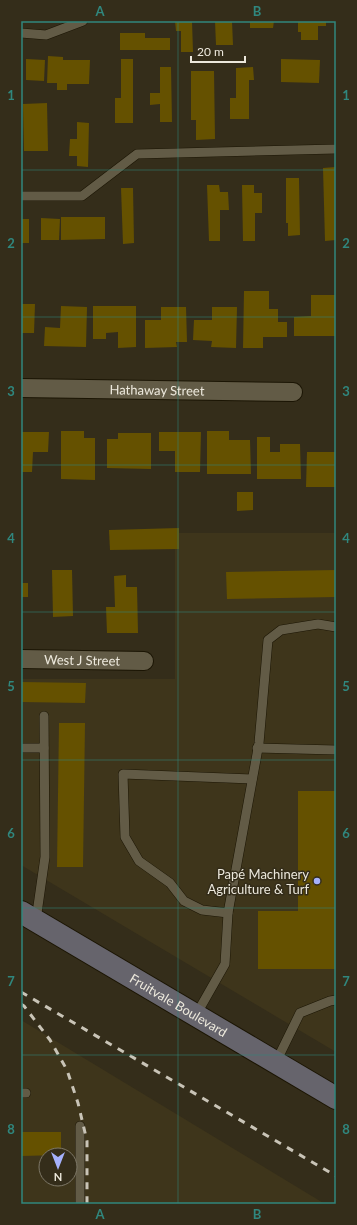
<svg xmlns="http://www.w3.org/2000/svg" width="357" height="1225" font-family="Lato,sans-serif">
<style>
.built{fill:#3e351b;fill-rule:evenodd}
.building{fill:#655100}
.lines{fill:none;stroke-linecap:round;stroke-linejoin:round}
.service-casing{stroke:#1b1504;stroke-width:10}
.minor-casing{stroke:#1b1504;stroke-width:20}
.secondary-casing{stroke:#1b1504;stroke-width:24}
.service{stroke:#625b46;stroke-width:9}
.minor{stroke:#625b46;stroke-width:18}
.secondary{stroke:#66646c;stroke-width:22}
.rail{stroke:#c9c4b7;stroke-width:3;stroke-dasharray:7 7;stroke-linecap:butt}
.grid{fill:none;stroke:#30877e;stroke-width:1;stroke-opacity:0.55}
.poi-dot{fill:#a5b1fc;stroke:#342d1a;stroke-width:1.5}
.labels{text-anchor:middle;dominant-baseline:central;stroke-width:3;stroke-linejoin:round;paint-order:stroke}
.street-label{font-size:13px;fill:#ece8dc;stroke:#342d1a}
.poi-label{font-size:13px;fill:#ece8dc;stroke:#342d1a;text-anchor:end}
.neatline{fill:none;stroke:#30877e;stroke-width:1.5}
.grid-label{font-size:13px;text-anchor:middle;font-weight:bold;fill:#30877e}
</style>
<rect width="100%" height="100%" fill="#342d1a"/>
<g class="built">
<path d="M175,533H336V1052L21,865V679H175Z"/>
<path d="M21,1020L325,1204H21ZM46,1155H70V1179H46Z"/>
</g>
<g class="building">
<path d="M175,21H192L193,52H181V31H176Z"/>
<path d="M215,21H232L233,45H216Z"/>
<path d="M250,21H274L273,28H250Z"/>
<path d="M298,21H326V26H318V40H301V32H298Z"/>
<path d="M120,33H145V38H170V50H120Z"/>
<path d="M48,56L63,57V60H90L89,84H67V90H57V83H47Z"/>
<path d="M26,59L45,60L44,81L26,80Z"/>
<path d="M121,59H133V123H115V98H121Z"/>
<path d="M281,59L320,60L319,83L281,82Z"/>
<path d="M160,67H171L172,122H160V104L150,105V93H160Z"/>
<path d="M253,67L254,80H249V119H230V98H236V68Z"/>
<path d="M191,71H214L215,139L196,140V120H191Z"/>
<path d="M47,103L48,151H24L23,104Z"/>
<path d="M77,122L89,123L88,167L77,166V156H69L70,139H77Z"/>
<path d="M336,167V240L325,241L323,168Z"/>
<path d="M286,178H299L300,235L288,236V223H286Z"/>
<path d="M207,185H219L220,192H228L229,210H220V241H209Z"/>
<path d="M242,185H254V193H262V213H255V241H243Z"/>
<path d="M121,188H133L134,243L123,244Z"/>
<path d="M61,217H105V239L61,240Z"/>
<path d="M41,218L60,219L59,240H41Z"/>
<rect x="21" y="219" width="8" height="24"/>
<path d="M244,291H269V309H278V322H287V337H263V348H243Z"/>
<path d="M311,295H336V336H294V317L311,316Z"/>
<path d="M21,304H35L34,333H21Z"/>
<path d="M61,306L87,307L86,347L44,346L45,327L60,328Z"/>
<path d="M93,306H136V347L118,348V332L106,333V339H93Z"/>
<path d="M161,307H186L187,342H176L177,347L145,348V320H161Z"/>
<path d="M212,307H237L236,348L211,347L212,341L193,340L194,320H212Z"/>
<path d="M61,431H84V438H95V480L61,479Z"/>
<path d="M207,431H229V440H250L251,474H207Z"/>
<path d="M21,432H49L48,452H33L32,472H21Z"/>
<path d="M159,432H201L200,472H175V451H159Z"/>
<path d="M118,433H151V469L107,468V439H118Z"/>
<path d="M257,437H270V452H280V444H300L301,479H257Z"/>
<path d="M307,452H336V487H306Z"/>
<path d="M237,492H253V510L237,511Z"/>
<path d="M179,528V549L110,550L109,530Z"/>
<path d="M52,570H72L73,616L53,617Z"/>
<path d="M336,570V597L227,599L226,572Z"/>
<path d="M126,575V587H137L138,633H107L106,607H115L114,576Z"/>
<rect x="21" y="583" width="7" height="14"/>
<path d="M21,682L86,683L85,703L21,702Z"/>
<path d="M59,723H85L83,867H57Z"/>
<path d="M298,791H336V969H258V911H298Z"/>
<path d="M21,1132H61V1155L21,1156Z"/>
</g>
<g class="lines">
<defs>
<g id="service">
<path d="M21,33L46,35L83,21"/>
<path d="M21,196H82L137,154L336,149"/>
<path d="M21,748H44"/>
<path d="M257,748L336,750"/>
<path d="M228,913L202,910L184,901L170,883L139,861L125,837L123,774L252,779"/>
<path d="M36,920L45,857L44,716"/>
<path d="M196,1015L225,964L228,913L259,743L268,640L281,630L318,624L336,627"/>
<path d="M276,1062L300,1013L330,1001L336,1000"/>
<path d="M21,1093H26"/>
<path d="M80,1204V1126"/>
</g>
<g id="minor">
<path id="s1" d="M21,388L293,392"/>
<path id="s2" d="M21,659L144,661"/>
</g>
<g id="secondary">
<path id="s3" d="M21,912L336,1098"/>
</g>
</defs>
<use href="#service" class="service-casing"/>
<use href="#minor" class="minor-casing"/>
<use href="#secondary" class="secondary-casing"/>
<use href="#service" class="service"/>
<use href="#minor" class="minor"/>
<use href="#secondary" class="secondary"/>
<g class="rail">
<path d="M21,992L336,1176"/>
<path d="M21,1004L24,1006L50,1040L67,1070L78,1103L87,1141V1204"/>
</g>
</g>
<path class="grid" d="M178,21V1204M21,170H336M21,317H336M21,465H336M21,612H336M21,760H336M21,908H336M21,1055H336"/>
<circle class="poi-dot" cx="317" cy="881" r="4"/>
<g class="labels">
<g class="street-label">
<text stroke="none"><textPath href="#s1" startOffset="136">Hathaway Street</textPath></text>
<text stroke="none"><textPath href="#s2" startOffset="61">West J Street</textPath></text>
<text stroke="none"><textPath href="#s3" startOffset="183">Fruitvale Boulevard</textPath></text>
</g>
<g class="poi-label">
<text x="309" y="874">Papé Machinery<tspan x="309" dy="15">Agriculture &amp; Turf</tspan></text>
</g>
</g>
<rect width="357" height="1225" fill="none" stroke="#342d1a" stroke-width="44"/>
<g transform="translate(58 1167) rotate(180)"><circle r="19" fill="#342d1a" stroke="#7e7868"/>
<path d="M0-3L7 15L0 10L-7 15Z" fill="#a5b1fc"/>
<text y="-6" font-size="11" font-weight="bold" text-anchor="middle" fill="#ece8dc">N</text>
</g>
<path d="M191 56v6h54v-6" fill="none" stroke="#ece8dc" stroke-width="2"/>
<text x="197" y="56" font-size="12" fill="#ece8dc" stroke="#342d1a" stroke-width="3" paint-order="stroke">20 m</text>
<rect x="22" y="22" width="313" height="1181" class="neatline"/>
<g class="grid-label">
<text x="100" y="16">A</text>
<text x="257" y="16">B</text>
<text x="11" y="100">1</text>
<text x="346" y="100">1</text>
<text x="11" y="248">2</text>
<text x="346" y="248">2</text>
<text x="11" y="396">3</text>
<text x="346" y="396">3</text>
<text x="11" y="543">4</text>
<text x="346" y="543">4</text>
<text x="11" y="691">5</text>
<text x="346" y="691">5</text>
<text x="11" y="838">6</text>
<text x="346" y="838">6</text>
<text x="11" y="986">7</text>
<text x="346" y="986">7</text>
<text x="11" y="1134">8</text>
<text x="346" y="1134">8</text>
<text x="100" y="1219">A</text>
<text x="257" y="1219">B</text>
</g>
</svg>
